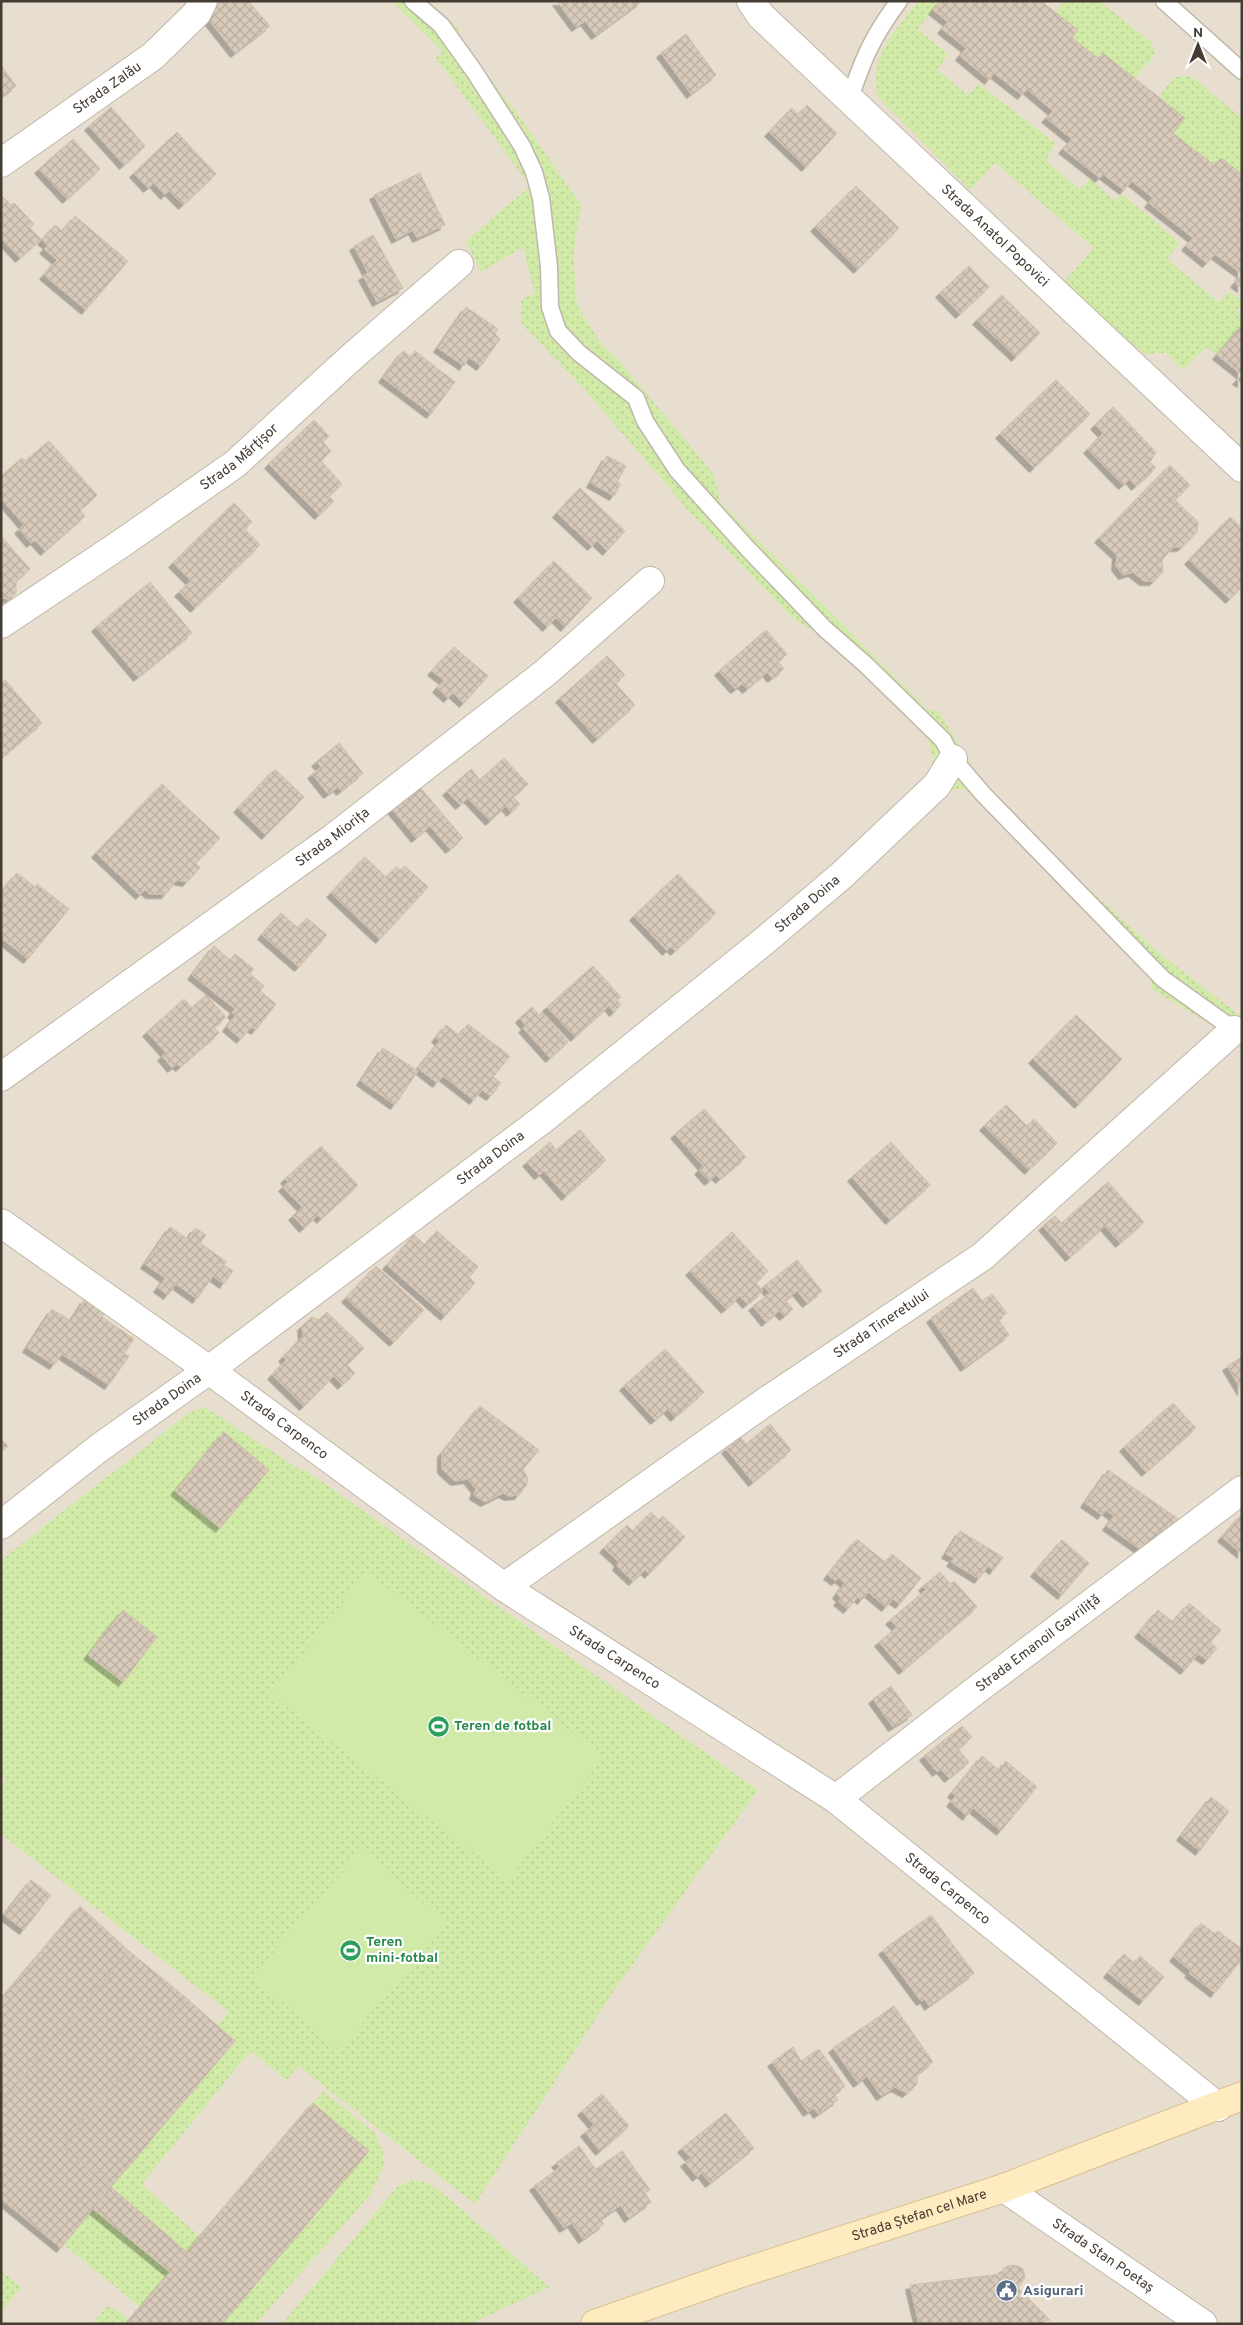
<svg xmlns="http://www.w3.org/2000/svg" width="1243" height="2325" font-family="Overpass,sans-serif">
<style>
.residential{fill:#e7ded0}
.grass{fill:url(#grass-dots)}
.park{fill:#d1eaa8}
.building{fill:url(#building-cross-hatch);stroke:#d0bfaa;filter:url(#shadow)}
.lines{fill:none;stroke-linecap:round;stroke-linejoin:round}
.service-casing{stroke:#c1b7a8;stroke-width:19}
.minor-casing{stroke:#c1b7a8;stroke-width:30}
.secondary-casing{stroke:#dac191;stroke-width:30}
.service{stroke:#fff;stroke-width:16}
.minor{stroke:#fff;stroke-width:28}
.secondary{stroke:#ffebc0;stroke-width:28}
.labels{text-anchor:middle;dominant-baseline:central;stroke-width:4.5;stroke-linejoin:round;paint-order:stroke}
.street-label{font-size:14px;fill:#453c33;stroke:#fff}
.leisure-label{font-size:14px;font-weight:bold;fill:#27864d;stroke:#fff;text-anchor:start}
.service-label{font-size:14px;font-weight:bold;fill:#4e5e75;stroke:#fff;text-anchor:start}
</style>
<defs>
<pattern id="grass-dots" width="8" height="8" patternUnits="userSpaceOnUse" patternTransform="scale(1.25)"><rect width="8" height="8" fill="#d1eaa8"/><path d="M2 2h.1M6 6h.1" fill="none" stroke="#b5ca91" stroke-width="1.8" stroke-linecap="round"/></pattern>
<pattern id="building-cross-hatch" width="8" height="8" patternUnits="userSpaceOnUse" patternTransform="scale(1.25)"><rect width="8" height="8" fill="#d8caba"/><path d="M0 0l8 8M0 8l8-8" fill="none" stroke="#bbaea0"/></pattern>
<filter id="shadow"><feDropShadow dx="-4.5" dy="4.5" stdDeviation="0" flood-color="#0004"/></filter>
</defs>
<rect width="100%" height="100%" fill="#f3ede3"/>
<rect class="residential" x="1" y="1" width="1241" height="2323"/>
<g class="grass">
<path d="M392,1H429L460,30V39L522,120L581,205L573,256L577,304L599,341L621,363L715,476L720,502L928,710L938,711L979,777L1081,882L1160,954L1242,1017V1047L1215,1035L1213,1026L1152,989V979L965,789L941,791L911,831L879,857L929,774L933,760L928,738L860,659L794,619L690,512L583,388L521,323V300L535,293L523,247L481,272L466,241L530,186L436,58L443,52Z"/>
<path d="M919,1H940L918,29L948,55L937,70L968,95L979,84L1055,143L1046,161L1079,189L1090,179L1115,201L1122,194L1180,243L1167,259L1218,302L1230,292L1242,301V306L1236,311L1242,317V325L1217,355L1206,347L1183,370L1166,353L1145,354L1062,284L1094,248L995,163L970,190L878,97C877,90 875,81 876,74C879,46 902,21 919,1Z"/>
<path d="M1064,1H1099L1151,42L1156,54L1135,79L1103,53L1099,59L1072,38L1078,30L1055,12Z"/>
<path d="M1191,76L1242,118V174L1221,158L1214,165L1173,133L1185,118L1158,98L1174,77Z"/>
<path d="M205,1407L302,1471L304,1469L758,1790L615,1989L475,2204L298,2066L287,2080L285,2079L252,2052L242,2061L143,2183L144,2186L200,2237L187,2252L111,2187L235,2042L218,2026L229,2012L1,1834V1786L6,1779L1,1775V1560L190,1412Z"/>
<path d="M324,2091L375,2133L382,2148L384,2166L370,2195L256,2324H222L369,2151L313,2103Z"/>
<path d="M411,2180L425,2182L443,2193L549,2287L470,2324H282L397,2187Z"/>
<path d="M93,2209L170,2272L140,2307L64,2245Z"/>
<path d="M1,2271L19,2285V2290L1,2312Z"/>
<path d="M107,2306L120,2312L129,2321L126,2324H92Z"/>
</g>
<g class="park">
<path d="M367,1572L604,1757L508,1880L271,1694Z"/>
<path d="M361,1850L447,1923L339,2050L252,1977Z"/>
</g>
<g class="building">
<path d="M218,1H248L270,26L235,53L205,15Z"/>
<path d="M557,1H642L596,35L585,21L576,27Z"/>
<path d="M940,1H1041L1078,30L1072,38L1099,59L1103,53L1185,118L1173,133L1214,165L1221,158L1242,174V274L1215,254L1207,263L1186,246L1193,238L1149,203L1153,198L1132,181L1124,190L1103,174L1100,178L1063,149L1072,139L1046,118L1053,111L1027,89L1022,95L994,73L989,80L960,56L966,48L942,29L948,22L933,10Z"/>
<path d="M686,34L716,75L691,94L661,53Z"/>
<path d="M1,65L16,86L1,97Z"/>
<path d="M807,105L837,133L806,167L769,132L792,108L798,114Z"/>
<path d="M111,107L145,146L124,165L89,126Z"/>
<path d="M177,132L216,174L183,205L169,191L165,195L154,183L148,188L134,173Z"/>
<path d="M73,139L100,169L67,199L39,169Z"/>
<path d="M420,173L445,225L417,238L413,230L396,239L374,195Z"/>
<path d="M856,186L899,228L858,269L815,227Z"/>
<path d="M1,195L11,205L14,203L34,224L30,228L41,239L20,258L1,238Z"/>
<path d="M75,216L128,261L86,310L44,275L57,260L44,249L48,245L42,240L55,225L62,231Z"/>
<path d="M373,235L403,288L377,302L363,276L368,273L354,246Z"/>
<path d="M969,266L989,287L960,314L940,293Z"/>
<path d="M1242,274V288L1235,283Z"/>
<path d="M1002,295L1040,333L1016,357L977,320Z"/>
<path d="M466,307L498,329L495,334L500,339L481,366L469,357L464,366L438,348Z"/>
<path d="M1242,325V383L1237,380L1242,375L1217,355Z"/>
<path d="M403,351L411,357L415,351L455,382L431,414L383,378Z"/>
<path d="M1056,380L1090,414L1034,468L1000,434Z"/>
<path d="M1113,407L1156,452L1150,462L1156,468L1136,486L1130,479L1123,485L1088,449L1103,433L1095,425Z"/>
<path d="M314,420L329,436L323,442L331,451L321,461L342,484L329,496L334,501L319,515L269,464Z"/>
<path d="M49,441L97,495L80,510L85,516L45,551L35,540L31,543L19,529L24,525L1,498V476L22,458L25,461Z"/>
<path d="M607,456L626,466L617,482L621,484L614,496L591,483Z"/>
<path d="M1170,465L1190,485L1175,500L1198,522L1197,532L1182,547H1173L1162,560L1163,572L1154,581H1144L1133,572L1123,575L1116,566L1117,555L1099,538Z"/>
<path d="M580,488L625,531L607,551L597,541L592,546L557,513Z"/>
<path d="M234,503L252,522L245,529L260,545L195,608L179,592L191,581L173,563Z"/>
<path d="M1230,517L1242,528V587L1230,599L1189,560Z"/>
<path d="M1,536L30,569L16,581V593L8,599L1,598Z"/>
<path d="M554,561L592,598L565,627L556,618L547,627L518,598Z"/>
<path d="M150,582L192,633L138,677L96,627Z"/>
<path d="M766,630L787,654L778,662L784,669L772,678L767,672L747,689L742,684L735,689L719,671Z"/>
<path d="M454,647L488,676L464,703L453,693L448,698L437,688L444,680L432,671Z"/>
<path d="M607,656L625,675L615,683L635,705L597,739L560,698Z"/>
<path d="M5,680L42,723L1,758V684Z"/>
<path d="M339,743L363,773L341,791L338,787L328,794L312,774L321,767L316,762Z"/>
<path d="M504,758L528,784L513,797L520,804L511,812L506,806L490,821L468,798L460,805L447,791L471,769L480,780Z"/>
<path d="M275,769L304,797L266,835L238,808Z"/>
<path d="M162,784L220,838L196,863L200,868L187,882L177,880L166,894H150L145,890L140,895L96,853Z"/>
<path d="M419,786L463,838L450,849L430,826L416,838L392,809Z"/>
<path d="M365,857L386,877L396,867L400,870L405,866L428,887L380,939L331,893Z"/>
<path d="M17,873L35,887L37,884L69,909L28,959L1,938V893Z"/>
<path d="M678,874L716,913L675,951L671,947L667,951L634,916Z"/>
<path d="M281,913L298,928L307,918L327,935L299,967L262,935Z"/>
<path d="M214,946L230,960L235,954L254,969L250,974L264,986L260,991L276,1004L256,1030L251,1027L241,1039L227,1027L235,1016L232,1013L235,1009L192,975Z"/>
<path d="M593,966L621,997L617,1000L621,1005L614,1012L609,1006L575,1037L547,1007Z"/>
<path d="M206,995L226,1017L214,1027L219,1033L180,1067L177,1064L172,1068L162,1056L166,1053L147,1032L184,999L192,1008Z"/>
<path d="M532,1007L539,1015L542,1012L568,1042L550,1058L523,1028L526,1026L520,1018Z"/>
<path d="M1076,1015L1122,1059L1079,1104L1033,1059Z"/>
<path d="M468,1024L510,1056L493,1077L501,1083L491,1096L482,1090L474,1100L443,1076L437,1083L418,1068L440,1041L436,1038L446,1025L459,1035Z"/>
<path d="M383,1048L418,1071L395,1105L361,1081Z"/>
<path d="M1006,1105L1027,1126L1034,1119L1057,1143L1029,1170L984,1126Z"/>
<path d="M704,1109L746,1157L720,1179L716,1175L709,1181L699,1170L703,1166L675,1134Z"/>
<path d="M580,1130L606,1160L566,1196L544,1171L539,1175L527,1162L550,1142L556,1150Z"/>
<path d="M891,1142L930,1185L890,1220L852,1177Z"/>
<path d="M321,1146L358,1185L321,1219L318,1215L304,1228L293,1216L302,1207L283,1187L288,1182L285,1179Z"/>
<path d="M1108,1182L1144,1222L1120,1243L1105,1226L1070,1257L1043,1226L1055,1216L1062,1223Z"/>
<path d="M170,1227L188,1239L195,1228L206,1235L200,1243L227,1262L224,1265L233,1271L224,1284L213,1276L197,1299L176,1284L168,1295L158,1288L165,1278L145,1264Z"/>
<path d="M437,1231L478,1267L469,1277L475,1283L445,1316L387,1265L414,1235L425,1245Z"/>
<path d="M732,1232L768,1271L756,1283L763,1291L747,1304L740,1296L726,1309L690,1271Z"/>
<path d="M797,1260L822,1291L807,1303L797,1291L785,1300L793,1309L784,1316L779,1311L766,1322L753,1306L770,1293L764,1286Z"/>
<path d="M376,1266L424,1310L394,1342L346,1298Z"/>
<path d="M973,1288L982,1301L992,1294L1007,1313L998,1319L1009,1335L965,1367L931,1318Z"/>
<path d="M85,1299L105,1312L102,1317L134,1339L124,1354L129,1356L109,1385L62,1354L54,1365L27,1348L52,1309L71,1321Z"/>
<path d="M327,1312L364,1348L347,1365L355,1373L342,1385L334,1376L304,1406L272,1375L286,1360L283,1357L303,1336L302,1326L312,1317L319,1320Z"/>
<path d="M665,1349L704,1392L675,1417L668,1409L655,1420L624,1386Z"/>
<path d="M1242,1357V1391L1227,1366Z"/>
<path d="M1173,1403L1196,1428L1146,1472L1124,1447Z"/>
<path d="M480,1406L539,1450L523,1469L528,1479L526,1486L519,1495L509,1496L503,1493L485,1502L474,1495L476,1489L468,1479L455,1481L442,1469V1453Z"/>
<path d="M770,1424L791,1450L753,1482L726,1449L740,1437L746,1444Z"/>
<path d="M224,1432L269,1470L220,1528L175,1491Z"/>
<path d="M1,1439L8,1446L1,1452Z"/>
<path d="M1108,1470L1180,1520L1147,1554L1107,1526L1114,1516L1106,1510L1102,1515L1085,1503Z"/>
<path d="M651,1512L659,1520L663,1516L685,1537L649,1574L645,1570L633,1581L617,1566L619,1562L604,1548L627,1525L633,1531Z"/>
<path d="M1242,1514V1554L1222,1537Z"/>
<path d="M960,1531L1003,1557L994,1570L988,1566L979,1579L951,1562L954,1558L946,1554Z"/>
<path d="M857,1539L885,1562L892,1554L921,1578L900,1604L893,1599L886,1607L868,1592L862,1600L858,1597L848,1609L838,1601L841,1598L837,1594L845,1583L839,1578L836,1581L828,1575Z"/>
<path d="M1062,1540L1089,1563L1062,1595L1035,1572Z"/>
<path d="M940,1572L950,1584L954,1581L977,1607L903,1670L879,1642L897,1627L890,1620L926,1590L923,1586Z"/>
<path d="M1189,1603L1221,1630L1210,1642L1217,1648L1207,1660L1198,1654L1185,1670L1139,1633L1158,1610L1173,1622Z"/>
<path d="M123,1610L157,1637L123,1682L88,1655Z"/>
<path d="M891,1686L912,1715L893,1727L873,1699Z"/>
<path d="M962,1726L972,1737L958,1749L969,1762L949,1778L941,1769L937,1772L924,1756Z"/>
<path d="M982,1756L999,1770L1006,1761L1037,1787L1001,1831L973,1808L967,1816L951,1802L956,1796L952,1793Z"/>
<path d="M1211,1797L1229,1811L1200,1851L1181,1836Z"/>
<path d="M31,1880L51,1895L24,1930L4,1915Z"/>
<path d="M80,1906L129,1951L4,2100L1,2097V1999Z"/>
<path d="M931,1915L974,1973L929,2006L925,1999L921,2001L883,1950Z"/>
<path d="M1201,1923L1215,1934L1218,1931L1242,1949V1959L1215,1993L1189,1973L1191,1971L1174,1957Z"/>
<path d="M129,1951L185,1997L62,2146L111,2187L61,2248L1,2199V2097L4,2100Z"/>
<path d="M1124,1954L1134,1963L1140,1956L1164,1977L1143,2001L1108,1973Z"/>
<path d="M185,1997L235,2041L111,2187L62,2146Z"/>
<path d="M894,2006L933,2062L917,2074V2084L907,2093L895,2087L881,2096L867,2076L858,2083L833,2048Z"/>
<path d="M793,2047L801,2061L819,2049L845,2086L834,2094L838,2100L818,2114L814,2108L808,2112L772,2062Z"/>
<path d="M602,2094L629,2126L600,2151L585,2132L594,2125L582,2111Z"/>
<path d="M313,2103L369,2151L222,2324H126Z"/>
<path d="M726,2113L754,2148L710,2183L702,2173L697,2177L685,2162L691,2158L682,2148Z"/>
<path d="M579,2146L621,2205L600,2219L604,2224L583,2239L572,2223L564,2228L534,2186L560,2167L556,2163Z"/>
<path d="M622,2151L650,2190L645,2193L651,2202L629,2218L596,2169Z"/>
<path d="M111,2187L187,2252L170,2272L93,2209Z"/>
<path d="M1011,2265L1018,2266L1023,2269L1025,2278L1018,2288L1050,2320L1031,2324H919L910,2285L1001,2274L1004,2268Z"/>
</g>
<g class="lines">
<defs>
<g id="service">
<path d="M413,1L441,25L474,71L522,146L534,172L541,198L549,267L550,307L558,331L579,353L636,398L645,421L677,470L748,549L825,629L866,665L943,740L953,759L984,795L1163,979L1240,1034"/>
<path d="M1164,1L1242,71"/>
<path d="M849,101C863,59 872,37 899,1"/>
</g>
<g id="minor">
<path id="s1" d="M751,1L761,16L1242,468"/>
<path id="s2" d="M1,163L153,56L197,13L203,1"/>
<path id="s3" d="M1,624L122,543L235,464L354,355L459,264"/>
<path id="s4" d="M1,1077L333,838L545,673L650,581"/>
<path id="s5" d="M1,1223L209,1370L504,1587L836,1799L1218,2107"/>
<path id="s6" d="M1,1525L99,1448L209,1370L543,1119L763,942L842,875L937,785L953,759"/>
<path id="s7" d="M504,1587L768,1400L983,1256L1234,1030"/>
<path id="s8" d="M836,1799L975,1691L1242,1490"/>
<path id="s9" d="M1004,2188L1203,2324"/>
</g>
<g id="secondary">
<path id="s10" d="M595,2324L732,2276L1004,2188L1242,2096"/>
</g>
</defs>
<use href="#service" class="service-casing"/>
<use href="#minor" class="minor-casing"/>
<use href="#secondary" class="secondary-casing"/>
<use href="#service" class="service"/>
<use href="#minor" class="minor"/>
<use href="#secondary" class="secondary"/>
</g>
<defs>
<symbol id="stadium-disc" viewBox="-11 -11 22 22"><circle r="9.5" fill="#2e9e5b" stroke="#fff"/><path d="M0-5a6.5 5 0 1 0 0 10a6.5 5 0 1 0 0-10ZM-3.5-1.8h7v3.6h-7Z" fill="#fff"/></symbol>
<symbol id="civic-disc" viewBox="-11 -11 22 22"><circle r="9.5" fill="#5c6f8a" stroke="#fff"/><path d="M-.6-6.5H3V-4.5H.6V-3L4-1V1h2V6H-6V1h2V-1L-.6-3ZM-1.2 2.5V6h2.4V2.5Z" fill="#fff"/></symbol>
</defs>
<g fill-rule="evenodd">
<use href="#stadium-disc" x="426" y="1714" width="25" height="25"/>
<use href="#stadium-disc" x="338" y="1938" width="25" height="25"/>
<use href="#civic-disc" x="994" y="2278" width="25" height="25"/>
</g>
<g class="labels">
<g class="street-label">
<text stroke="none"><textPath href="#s2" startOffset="130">Strada Zalău</textPath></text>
<text stroke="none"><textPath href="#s1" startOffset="339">Strada Anatol Popovici</textPath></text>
<text stroke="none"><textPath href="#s3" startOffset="291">Strada Mărțișor</textPath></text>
<text stroke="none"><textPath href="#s4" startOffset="409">Strada Miorița</textPath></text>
<text stroke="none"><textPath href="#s6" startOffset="1018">Strada Doina</textPath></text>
<text stroke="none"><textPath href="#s6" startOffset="612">Strada Doina</textPath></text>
<text stroke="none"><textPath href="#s7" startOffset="460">Strada Tineretului</textPath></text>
<text stroke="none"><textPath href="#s6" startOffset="208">Strada Doina</textPath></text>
<text stroke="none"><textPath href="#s5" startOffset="348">Strada Carpenco</textPath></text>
<text stroke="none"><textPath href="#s8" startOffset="255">Strada Emanoil Gavriliță</textPath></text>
<text stroke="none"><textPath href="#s5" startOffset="752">Strada Carpenco</textPath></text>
<text stroke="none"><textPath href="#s5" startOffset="1158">Strada Carpenco</textPath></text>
<text stroke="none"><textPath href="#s10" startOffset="342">Strada Ștefan cel Mare</textPath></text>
<text stroke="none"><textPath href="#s9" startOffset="120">Strada Stan Poetaș</textPath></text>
</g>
<g class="leisure-label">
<text x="454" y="1726">Teren de fotbal</text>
<text x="366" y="1942">Teren<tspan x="366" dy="16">mini-fotbal</tspan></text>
</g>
<g class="service-label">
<text x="1023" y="2291">Asigurari</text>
</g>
</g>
<rect width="1243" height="2325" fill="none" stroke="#453c33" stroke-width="5"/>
<g transform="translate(1198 45)" stroke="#ffffff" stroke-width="4" paint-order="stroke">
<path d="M0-4L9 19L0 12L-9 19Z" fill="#453c33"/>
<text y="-8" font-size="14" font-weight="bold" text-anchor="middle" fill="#453c33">N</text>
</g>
</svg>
